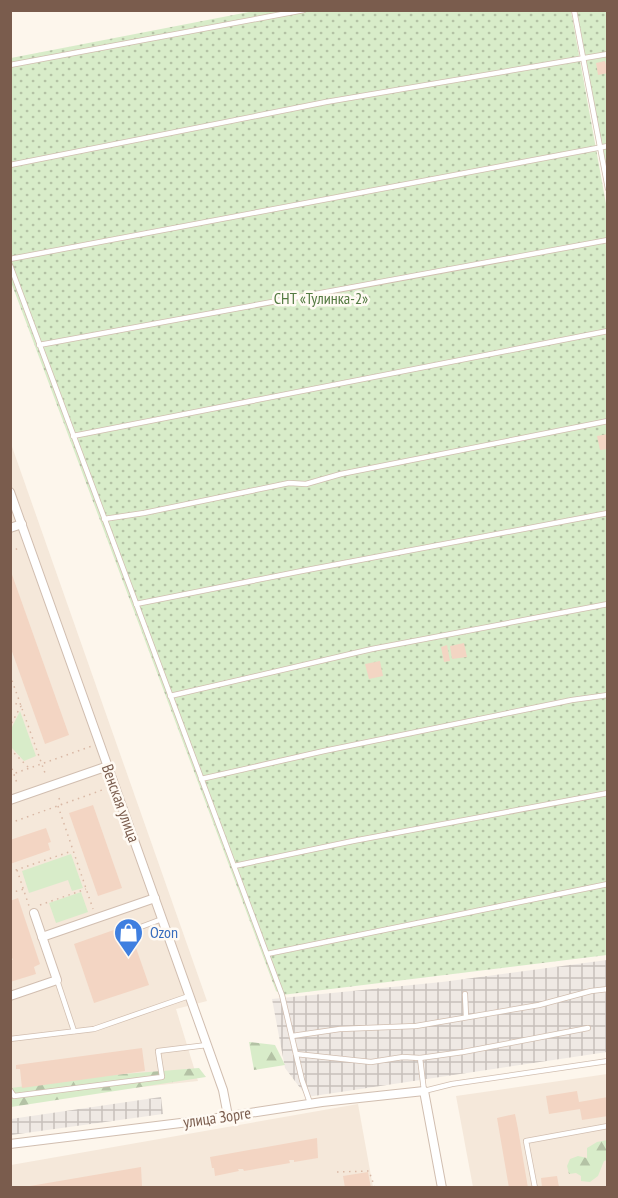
<svg xmlns="http://www.w3.org/2000/svg" width="618" height="1198" font-family="'PT Sans Narrow',sans-serif">
<style>
.residential{fill:#f5e8da}
.industrial{fill:url(#industrial-grid)}
.grass{fill:url(#grass-dots)}
.forest{fill:url(#forest-firs)}
.park{fill:#d8ecc9}
.building{fill:#f3d5c3}
.lines{fill:none;stroke-linecap:round;stroke-linejoin:round}
.lane-casing{stroke:#d1beb0;stroke-width:6}
.street-casing{stroke:#d1beb0;stroke-width:10}
.path{stroke:#d9b8a5;stroke-width:1.5;stroke-dasharray:1.5 4.5;stroke-linecap:butt}
.lane{stroke:#fff;stroke-width:4.5}
.street{stroke:#fff;stroke-width:8}
.labels{text-anchor:middle;dominant-baseline:central;stroke-width:5;stroke-linejoin:round;paint-order:stroke}
.park-label{font-size:16px;fill:#537a41;stroke:#fffaf3}
.street-label{font-size:16px;fill:#7a5c4d;stroke:#fffaf3}
.shop-label{font-size:16px;fill:#366cbe;stroke:#fffaf3;text-anchor:start}
</style>
<defs>
<pattern id="industrial-grid" width="8" height="8" patternUnits="userSpaceOnUse" patternTransform="scale(1.5)"><rect width="8" height="8" fill="#efe9e4"/><path d="M0 4h8M4 0v8" fill="none" stroke="#c7c0bb"/></pattern>
<pattern id="grass-dots" width="8" height="8" patternUnits="userSpaceOnUse" patternTransform="scale(1.5)"><rect width="8" height="8" fill="#d8ecc9"/><path d="M2 2h.1M6 6h.1" fill="none" stroke="#b4c2a5" stroke-width="1.8" stroke-linecap="round"/></pattern>
<pattern id="forest-firs" width="22" height="20" patternUnits="userSpaceOnUse" patternTransform="scale(1.5)"><rect width="22" height="20" fill="#d8ecc9"/><path d="M5 1l3.5 6h-7zM16 11l3.5 6h-7z" fill="#b4c2a5"/></pattern>
</defs>
<rect width="100%" height="100%" fill="#fdf6ec"/>
<g class="residential">
<path d="M10,441L207,1001L176,1009L198,1081L11,1101Z"/>
<path d="M607,1074V1187H473L456,1096Z"/>
<path d="M358,1104L373,1187L11,1188V1165Z"/>
</g>
<g class="industrial">
<path d="M607,960V1052L307,1097L285,1068L272,999L442,982Z"/>
<path d="M161,1097L163,1114L11,1135V1119Z"/>
</g>
<g class="grass">
<path d="M254,11H571L608,215L607,955L290,994L282,995L276,991L11,282V58Z"/>
<path d="M577,11H607V179Z"/>
</g>
<g class="forest">
<path d="M249,1042L275,1045L285,1065L254,1070Z"/>
<path d="M199,1068L206,1077L11,1107V1088L111,1075Z"/>
<path d="M607,1140V1160L604,1161L598,1176L590,1182L581,1181V1176L576,1173L569,1174L567,1166L570,1159L578,1156L587,1158V1148L597,1142Z"/>
</g>
<g class="park">
<path d="M20,711L36,756L24,761L11,747V729Z"/>
<path d="M71,854L83,888L72,891L68,880L29,893L22,871Z"/>
<path d="M81,892L88,912L56,923L49,903Z"/>
</g>
<g class="building">
<path d="M605,61L608,73L598,75L596,63Z"/>
<path d="M608,434V449L600,450L597,436Z"/>
<path d="M10,569L69,735L45,744L10,646Z"/>
<path d="M464,643L467,657L452,659L450,646Z"/>
<path d="M447,645L450,661L444,662L441,647Z"/>
<path d="M380,661L383,676L369,679L365,664Z"/>
<path d="M93,805L122,888L98,896L69,813Z"/>
<path d="M46,828L51,842L48,843L50,850L10,864V840Z"/>
<path d="M18,898L40,964L34,967L36,974L10,982V960H13L10,953V901Z"/>
<path d="M128,925L149,985L94,1003L74,944Z"/>
<path d="M142,1048L145,1071L22,1088L20,1069H16V1065Z"/>
<path d="M577,1091L579,1102L608,1097V1116L582,1120L580,1109L549,1114L546,1096Z"/>
<path d="M515,1114L518,1129L528,1188H509L497,1118Z"/>
<path d="M317,1138L318,1158L294,1162V1160H289L290,1163L244,1171L243,1169H238L239,1171L215,1176L214,1168H212L210,1157Z"/>
<path d="M141,1167L142,1186L31,1188L30,1186Z"/>
<path d="M368,1172L371,1188H345L343,1176Z"/>
<path d="M557,1176L559,1187L542,1188L541,1178Z"/>
</g>
<g class="lines">
<defs>
<g id="lane">
<path d="M574,10L608,189"/>
<path d="M10,65L304,10"/>
<path d="M10,165L326,102L608,54"/>
<path d="M10,259L608,146"/>
<path d="M10,265L282,995L302,1080L310,1103"/>
<path d="M39,345L608,240"/>
<path d="M73,436L608,331"/>
<path d="M104,519L144,513L289,483L306,484L341,474L608,421"/>
<path d="M136,604L307,570L608,513"/>
<path d="M170,696L372,649L608,604"/>
<path d="M201,779L324,751L572,700L608,695"/>
<path d="M234,866L353,841L608,793"/>
<path d="M130,931L162,919"/>
<path d="M267,954L608,884"/>
<path d="M57,980L74,1031"/>
<path d="M465,994L466,1017"/>
<path d="M292,1036L340,1029L416,1026L539,1005L591,991L608,989"/>
<path d="M10,1039L94,1029L189,996"/>
<path d="M296,1054L371,1062L403,1057L420,1058L424,1091L452,1084L608,1061"/>
<path d="M420,1058L463,1052L588,1028"/>
<path d="M10,1090L14,1096L162,1077L158,1051L207,1045"/>
<path d="M535,1188L526,1141L608,1126"/>
</g>
<g id="street">
<path d="M10,492L223,1090L228,1116"/>
<path d="M10,528L22,524"/>
<path d="M10,800L108,766"/>
<path d="M42,937L155,898"/>
<path d="M10,996L57,980L34,913"/>
<path d="M10,1144L197,1121L322,1102L424,1091L442,1188"/>
</g>
</defs>
<use href="#lane" class="lane-casing"/>
<use href="#street" class="street-casing"/>
<g class="path">
<path d="M10,551L20,548"/>
<path d="M10,675L45,773"/>
<path d="M10,701L21,706L10,726"/>
<path d="M10,749L29,768"/>
<path d="M10,763L17,783"/>
<path d="M10,775L92,746"/>
<path d="M59,798L61,804"/>
<path d="M58,806L93,909"/>
<path d="M10,823L105,789"/>
<path d="M17,870L29,906"/>
<path d="M10,872L72,851"/>
<path d="M10,893L24,889"/>
<path d="M40,905L86,889"/>
<path d="M10,1160H14"/>
<path d="M337,1172L369,1171L375,1188"/>
</g>
<use href="#lane" class="lane"/>
<use href="#street" class="street"/>
</g>
<defs>
<symbol id="shop-pin" viewBox="-11 -11 22 30"><path d="M0 17L-7.5 6A9.5 9.5 0 1 1 7.5 6Z" fill="#3f7fe0" stroke="#fffaf3"/><path d="M-5-2.5h2.3a2.7 3.5 0 0 1 5.4 0H5L5.5 6h-11ZM-1.5-2.5h3a1.5 2.3 0 0 0-3 0Z" fill="#fff"/></symbol>
</defs>
<g fill-rule="evenodd">
<use href="#shop-pin" x="112" y="916" width="33" height="45"/>
</g>
<g class="labels">
<g class="park-label">
<text x="321" y="298">СНТ «Тулинка-2»</text>
</g>
<g class="street-label">
<text transform="translate(121 803) rotate(70)">Венская улица</text>
<text transform="translate(217 1117) rotate(-8)">улица Зорге</text>
</g>
<g class="shop-label">
<text x="150" y="932">Ozon</text>
</g>
</g>
<rect width="618" height="1198" fill="none" stroke="#7a5c4d" stroke-width="24"/>
</svg>
